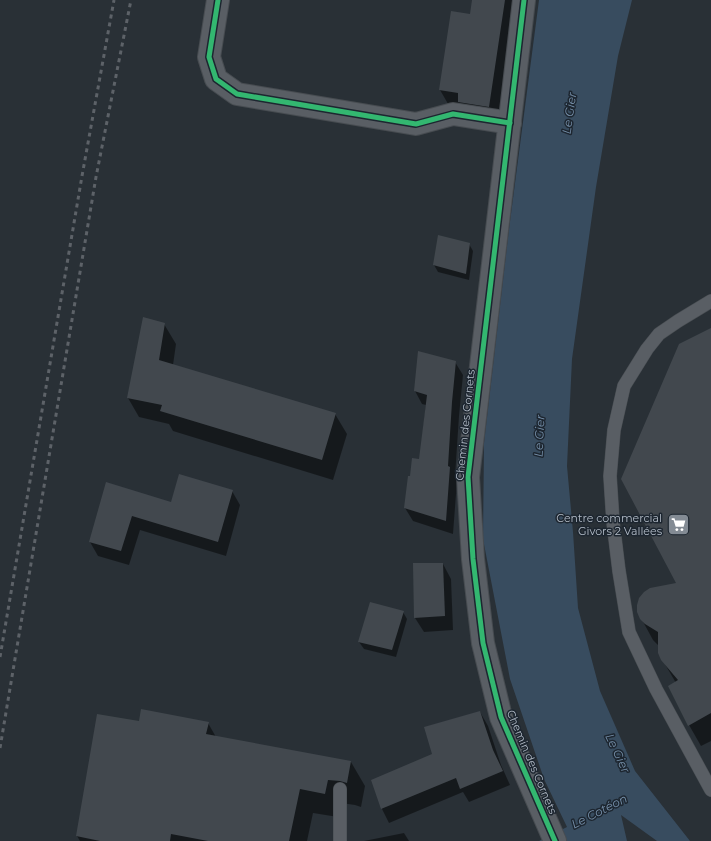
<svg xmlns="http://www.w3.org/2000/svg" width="711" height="841" font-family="Montserrat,sans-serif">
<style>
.water{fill:#384c5f}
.shadow{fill:#0007}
.building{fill:#42484e}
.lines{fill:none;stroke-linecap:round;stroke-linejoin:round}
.lane-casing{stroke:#474c51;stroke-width:14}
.street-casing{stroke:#474c51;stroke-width:24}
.lane{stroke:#595e64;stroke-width:13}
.street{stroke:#595e64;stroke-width:22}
.rail{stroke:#5d6268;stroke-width:3;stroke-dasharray:4 4;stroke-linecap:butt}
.cycleway-casing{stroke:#1d2630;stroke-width:8}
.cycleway{stroke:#33b770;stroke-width:5}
.labels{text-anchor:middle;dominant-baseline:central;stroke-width:3;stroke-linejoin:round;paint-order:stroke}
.street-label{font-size:11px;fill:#b3bcc7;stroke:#1d2630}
.poi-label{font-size:11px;fill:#b3bcc7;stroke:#1d2630;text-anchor:end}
.water-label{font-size:12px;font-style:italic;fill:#758fa9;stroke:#1d2630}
</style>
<rect width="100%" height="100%" fill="#293036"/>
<path class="water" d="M539,0H632L618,56L596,187L572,359L567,466L573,532L578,608L600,691L635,771L690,841H657L621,815L627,841H539L567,827L544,779L510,679L483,539L484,443L509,229Z"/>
<g class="shadow">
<path d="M473,0H519L500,126L451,109L440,90L471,15Z"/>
<path d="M469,244L473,251L469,280L438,272L434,265Z"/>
<path d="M164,324L176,344L173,365L335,414L347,434L333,480L173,431L169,424L139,417L128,398Z"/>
<path d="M711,329V741L701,746L689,725L676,683L662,659L659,646L653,640L641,618L677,584Z"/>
<path d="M419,352L455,362L463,375L459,416L455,477L457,481L453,534L413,521L405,508L411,477L420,460L426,405L422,404L415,391Z"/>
<path d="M107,483L171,503L232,491L240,505L226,556L140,530L129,565L98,556L90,542Z"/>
<path d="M443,564L451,579L453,630L424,632L415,618Z"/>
<path d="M403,612L407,619L396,657L364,649L359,642Z"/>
<path d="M480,712L488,726L501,765L510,785L469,802L463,792L389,823L382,809L373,781L433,755Z"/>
<path d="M140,723H208L216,737L351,762L365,786L361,807L355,805L341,803L338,817L313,813L307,841H80L77,836Z"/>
<path d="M404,833L409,841H364Z"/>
</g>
<g class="building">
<path d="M472,0H505L489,107L458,102V93L439,90L451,11L470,14Z"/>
<path d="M438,235L470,243L466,274L433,265Z"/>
<path d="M143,317L165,323L159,360L336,413L322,460L160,411L162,405L127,398Z"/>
<path d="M711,328V713L688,726L668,686L678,680L661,660L658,653V632L645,624L640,619L637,612V605L639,598L644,592L650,588L676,583L621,479L679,344Z"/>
<path d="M418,351L456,361L452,402L448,466L450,467L446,521L404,508L408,476H410L412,458L419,459L427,395L414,391Z"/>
<path d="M179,474L233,490L218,542L132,516L121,551L89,542L106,482L171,502Z"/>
<path d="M413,563H443L445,616L414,618Z"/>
<path d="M370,602L404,611L392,650L358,642Z"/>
<path d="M141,709L209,722L206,734L351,761L347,783L340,781L328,780L325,794L300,789L289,841H208L171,834L170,841H100L76,836L97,714L139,721Z"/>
<path d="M480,711L493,750L503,771L460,789L456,778L381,809L371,780L432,754L424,727Z"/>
</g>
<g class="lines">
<defs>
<g id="lane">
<path d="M711,301L678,321L659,334L647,349L624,386L614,430L610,476L613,522L619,571L629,632L656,689L711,790"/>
<path d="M340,841V789"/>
</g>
<g id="street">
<path d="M218,0L209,57L216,79L237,94L416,124L453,114L510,123"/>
<path d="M524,0L468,477L473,559L483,643L501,717L555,841"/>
</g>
</defs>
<use href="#lane" class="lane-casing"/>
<use href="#street" class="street-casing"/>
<use href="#lane" class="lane"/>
<use href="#street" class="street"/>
<g class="rail">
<path d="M0,657L82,176L114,0"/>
<path d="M0,748L96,177L131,0"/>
</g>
<defs>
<g id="cycleway">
<path d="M218,0L209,57L216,79L237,94L416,124L453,114L510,123"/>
<path d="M524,0L468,477L473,559L483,643L501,717L555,841"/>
</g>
</defs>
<use href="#cycleway" class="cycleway-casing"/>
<use href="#cycleway" class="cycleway"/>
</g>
<defs>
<symbol id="supermarket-square" viewBox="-11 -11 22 22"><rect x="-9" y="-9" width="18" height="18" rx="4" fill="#838b94" stroke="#1d2630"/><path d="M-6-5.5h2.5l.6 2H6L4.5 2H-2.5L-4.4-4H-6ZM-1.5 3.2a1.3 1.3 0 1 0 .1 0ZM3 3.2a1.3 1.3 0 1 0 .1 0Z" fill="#fff"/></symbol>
</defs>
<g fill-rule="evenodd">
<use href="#supermarket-square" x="666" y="512" width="25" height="25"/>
</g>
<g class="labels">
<g class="street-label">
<text transform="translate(465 425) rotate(-84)">Chemin des Cornets</text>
<text transform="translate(532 762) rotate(67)">Chemin des Cornets</text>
</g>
<g class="poi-label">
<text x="662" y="518">Centre commercial<tspan x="662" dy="13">Givors 2 Vallées</tspan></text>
</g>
<g class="water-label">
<text transform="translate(569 113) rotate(-82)">Le Gier</text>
<text transform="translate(539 436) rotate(-87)">Le Gier</text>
<text transform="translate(618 753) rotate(65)">Le Gier</text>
<text transform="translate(599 811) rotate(-27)">Le Cotéon</text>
</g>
</g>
</svg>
